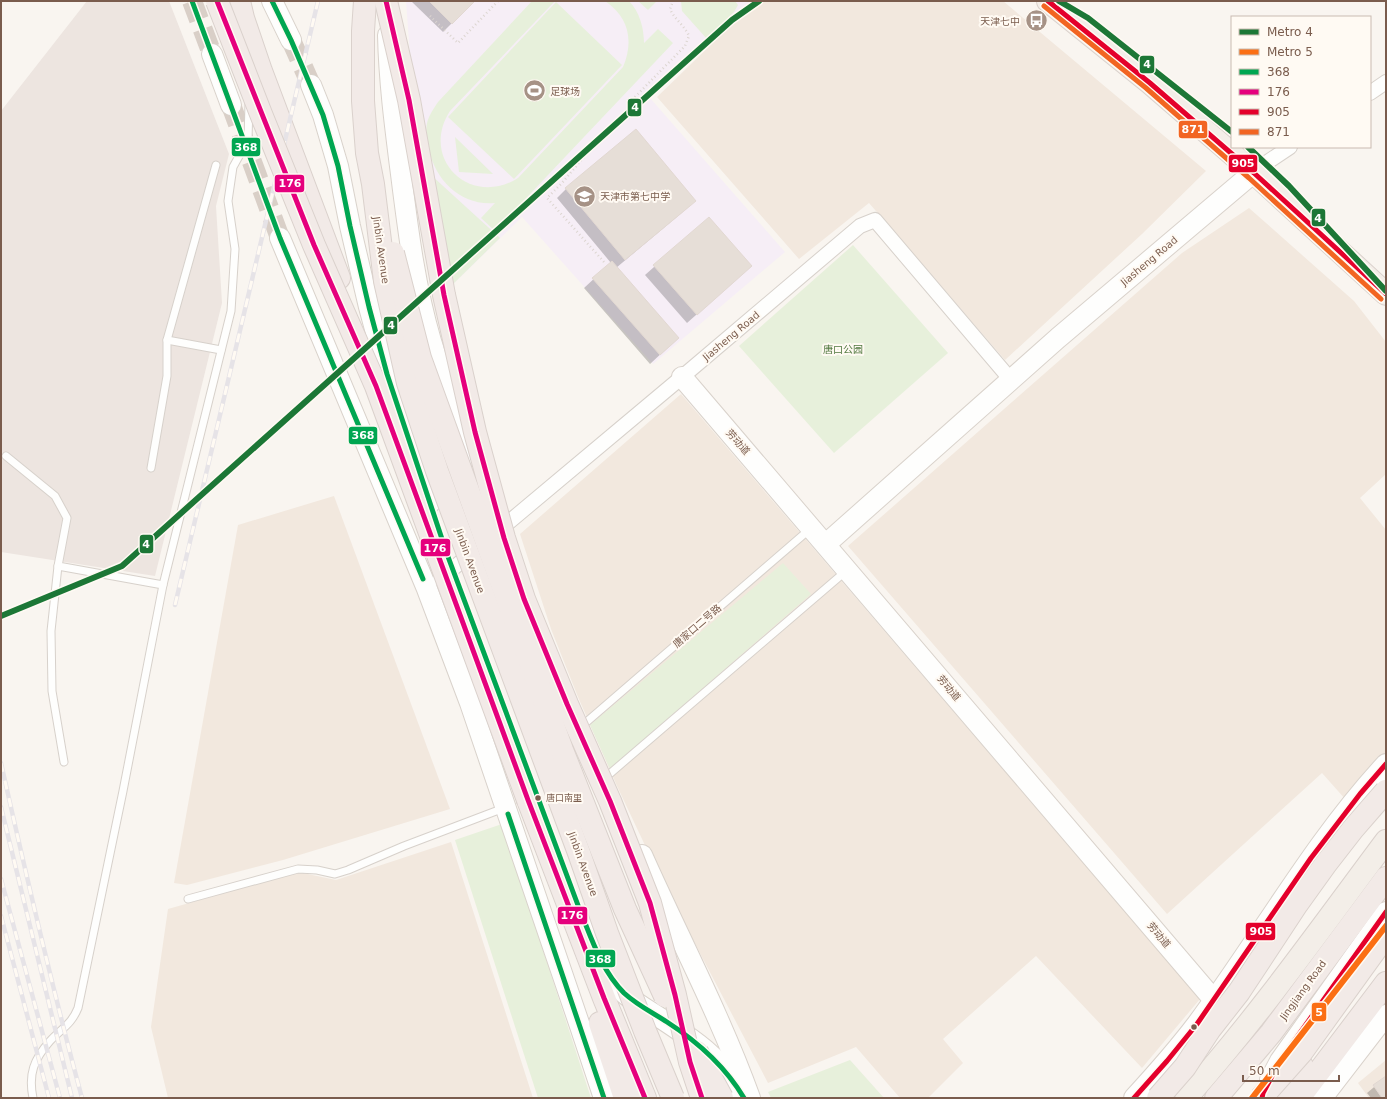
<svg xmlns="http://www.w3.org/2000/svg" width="1387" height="1099" font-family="'DejaVu Sans','Noto Sans SC',sans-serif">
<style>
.residential{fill:#f2e8de}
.industrial{fill:#ede5e0}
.education{fill:#f6eef6}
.green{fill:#e7f0db}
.shadow{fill:#0003}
.building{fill:#e6ded7;stroke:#e2d8d2}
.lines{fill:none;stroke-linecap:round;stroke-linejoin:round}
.secondary-tunnel{stroke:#d9cfc7;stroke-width:20;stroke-dasharray:20 10;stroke-linecap:butt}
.lane-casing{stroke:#d7d1cb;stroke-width:9}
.street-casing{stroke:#d7d1cb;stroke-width:16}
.secondary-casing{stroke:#d9d2cb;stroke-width:22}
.primary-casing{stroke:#dad1cc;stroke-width:24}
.highway-casing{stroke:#dad1cc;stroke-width:24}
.path{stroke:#dcd5d0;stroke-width:2.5;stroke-dasharray:1 3;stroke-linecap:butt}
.lane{stroke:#fefefd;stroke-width:7}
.street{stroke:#fefefd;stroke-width:14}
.secondary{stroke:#fefefd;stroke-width:20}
.primary{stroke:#f3eee8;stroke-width:22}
.highway{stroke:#f2eae7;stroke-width:22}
.rail-casing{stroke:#e6e3e7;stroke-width:4.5}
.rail{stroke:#fffaf3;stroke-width:3;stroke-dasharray:9;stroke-linecap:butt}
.highway-bridge-casing{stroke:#dad1cc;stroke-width:24;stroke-linecap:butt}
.highway-bridge{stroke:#f2eae7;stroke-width:22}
.bus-1-casing{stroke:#fffaf3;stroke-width:8}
.bus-2-casing{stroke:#fffaf3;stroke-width:8}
.bus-3-casing{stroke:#fffaf3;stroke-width:8}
.bus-4-casing{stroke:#fffaf3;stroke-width:8}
.bus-1{stroke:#00a651;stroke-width:5}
.bus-2{stroke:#e5007d;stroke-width:5}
.bus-3{stroke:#e4002b;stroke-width:5}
.bus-4{stroke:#f26522;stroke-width:5}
.metro-1-casing{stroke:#fffaf3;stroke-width:9}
.metro-2-casing{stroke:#fffaf3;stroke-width:9}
.metro-1{stroke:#1c7736;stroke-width:6}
.metro-2{stroke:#fb6f14;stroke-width:6}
.bus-dot{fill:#7a5c4d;stroke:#fffaf3;stroke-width:1.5}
.labels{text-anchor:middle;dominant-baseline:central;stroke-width:4;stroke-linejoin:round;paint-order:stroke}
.bus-label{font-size:9px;fill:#7a5c4d;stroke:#fffaf3;text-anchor:start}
.poi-label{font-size:10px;fill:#7a5c4d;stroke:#fffaf3;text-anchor:start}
.street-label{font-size:10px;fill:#7a5c4d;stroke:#fffaf3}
.park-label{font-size:10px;fill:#537a41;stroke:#fffaf3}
.line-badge{stroke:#fffaf3;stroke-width:1.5}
.badge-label{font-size:11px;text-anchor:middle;font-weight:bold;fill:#fff}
</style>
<rect width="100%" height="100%" fill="#f9f5f0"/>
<g class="residential">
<path d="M756,1H1003L1206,171L1142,234L1005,360L869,203L799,259L657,97Z"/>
<path d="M1249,208L1354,301L1386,342V474L1360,498L1386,530V754L1346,800L1322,773L1167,914L848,546L1182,253Z"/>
<path d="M681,394L1200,999L1142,1068L1036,956L943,1039L963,1063L928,1098H900L856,1047L768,1083L659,875L617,786L578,697L551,629L520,534Z"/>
<path d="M334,496L450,809L283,860L187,885L174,883L238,525Z"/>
<path d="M451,842L533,1098H168L151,1027L168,909L298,872L336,880Z"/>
<path d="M1386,1060V1098H1369L1358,1083Z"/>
</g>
<path class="industrial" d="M87,1H169L229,154L216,206L222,303L155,576L1,552V111Z"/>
<path class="education" d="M406,1H752L650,98L785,252L653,364L522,217L448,289L411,68Z"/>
<g class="green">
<path d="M532,1H555L450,111C419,159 471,208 518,178L623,67C634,41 629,17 605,1H629C640,12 644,29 644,43L658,29L673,43L495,231L481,218L495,203C461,206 436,181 429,150C427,141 425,133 427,123C429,115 434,108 438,102Z"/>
<path d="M638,1H657L648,10Z"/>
<path d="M681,1H735L738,5L734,12L707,39L682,11Z"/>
<path d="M556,2L622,65L514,179L448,117Z"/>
<path d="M455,137L493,174L459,172Z"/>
<path d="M431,175L500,238L448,289Z"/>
<path d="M853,245L948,353L834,453L739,346Z"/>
<path d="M783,563L811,594L610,769L590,725Z"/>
<path d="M502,824L591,1098H538L455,840Z"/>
<path d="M850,1060L884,1098H771L768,1092Z"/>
</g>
<g class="shadow">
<path d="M411,1H474L443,32Z"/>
<path d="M566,189L694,201L685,210L616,268L678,338L650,364L584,288L611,263L557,198Z"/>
<path d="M709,218L751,266L687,323L645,275Z"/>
<path d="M1386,1077V1098H1371L1367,1093Z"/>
</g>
<g class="building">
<path d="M429,1H475L452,24Z"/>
<path d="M636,129L696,201L625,260L565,188Z"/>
<path d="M709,217L752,266L697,315L653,265Z"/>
<path d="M612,261L679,338L660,355L592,278Z"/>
<path d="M1386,1076V1098H1382L1373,1085Z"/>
</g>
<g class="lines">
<g class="secondary-tunnel">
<path d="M192,1L212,54"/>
<path d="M291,40L311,85"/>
<path d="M231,105L280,238"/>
</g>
<defs>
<g id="lane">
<path d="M167,340L221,350"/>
<path d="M6,456L55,496L67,518L58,566"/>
<path d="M151,468L167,376V340L216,165"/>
<path d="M583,725L810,529"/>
<path d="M64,762L52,691L51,631L58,566L163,585"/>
<path d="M606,777L846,571"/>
<path d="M188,899L298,869L317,870L335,874L348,870L404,846L504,808"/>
<path d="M33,1098C28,1074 34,1059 50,1041C62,1028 71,1025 78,1008L123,791L163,585L231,311L235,249L228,201L233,167L248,140L249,104"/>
</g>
<g id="street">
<path d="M1370,93L1386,82"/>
<path d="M1260,167L1290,147"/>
<path d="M497,532L682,377L860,226L875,220L1011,380"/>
<path d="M440,579L473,552"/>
</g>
<g id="secondary">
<path d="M272,1L291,40"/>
<path d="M388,35C389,81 395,127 401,174C408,230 415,287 431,341C443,380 458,418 474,455"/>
<path d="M212,54L231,105"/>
<path d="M311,85L323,115L338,166L350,226L369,307L387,374L430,503"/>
<path d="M280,238L427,589L470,703L581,1029L604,1098"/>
<path d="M682,377L1214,1000"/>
<path d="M826,544L1058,338L1260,167"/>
<path d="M642,855C678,936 720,1015 750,1098"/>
<path d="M585,921C596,945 604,974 624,993C635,1003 649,1011 662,1019C691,1038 723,1059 740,1091"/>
<path d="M1270,1080L1280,1061L1386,912"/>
<path d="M1134,1098C1156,1074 1178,1049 1197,1024C1261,938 1313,843 1386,764"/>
<path d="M1322,1098L1386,1015"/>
</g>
<g id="primary">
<path d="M1048,1L1150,83L1254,173L1386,294"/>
<path d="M1186,1098C1258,1017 1321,928 1386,841"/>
</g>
<g id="highway">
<path d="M239,1L243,18L261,71L339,278"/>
<path d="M528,800L604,998L645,1098"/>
<path d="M600,1023L625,1098"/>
<path d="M1216,1098L1271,1033L1386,878"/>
<path d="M1276,1098L1302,1066"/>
<path d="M1299,1098L1386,983"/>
</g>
</defs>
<use href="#lane" class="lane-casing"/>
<use href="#street" class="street-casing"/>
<use href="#secondary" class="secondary-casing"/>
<use href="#primary" class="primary-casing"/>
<use href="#highway" class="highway-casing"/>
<g class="path">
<path d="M430,16L458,43L498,1"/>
<path d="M604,262L547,198L562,183L593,146L625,113L632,100L685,46L689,36C685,26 675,20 670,9L673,1"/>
</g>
<use href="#lane" class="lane"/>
<use href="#street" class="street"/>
<use href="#secondary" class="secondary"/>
<use href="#primary" class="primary"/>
<use href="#highway" class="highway"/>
<defs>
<g id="rail">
<path d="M175,605L318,1"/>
<path d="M1,763C26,875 52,987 82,1098"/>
<path d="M1,807L72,1098"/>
<path d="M1,879L60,1098"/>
<path d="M1,916L49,1098"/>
</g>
</defs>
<use href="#rail" class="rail-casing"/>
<use href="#rail" class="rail"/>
<defs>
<g id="highway-bridge">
<path d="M217,1L261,114L314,245L376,386L528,800"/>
<path d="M365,1L363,31V101L367,153L373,184L385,281L408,383L437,471L579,853L607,933L645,1031L673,1098"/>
<path d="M386,1L409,100L444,295L475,432L504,538L524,599L567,704L610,801L650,903L675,995L690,1062L702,1098"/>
<path d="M393,253L420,358L536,678L562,750L625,909L665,996"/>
<path d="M697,1052L722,1098"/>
<path d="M1158,1098L1185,1067L1210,1029L1239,992L1297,904L1325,865L1353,829L1386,791"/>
<path d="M1261,1098L1301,1053L1386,935"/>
</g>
</defs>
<use href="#highway-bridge" class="highway-bridge-casing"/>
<use href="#highway-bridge" class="highway-bridge"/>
<defs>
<g id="bus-1">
<path d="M192,1L280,238L423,579"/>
<path d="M272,1L291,40L323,115L338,166L350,226L369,307L387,374L447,554L579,908C591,937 601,970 624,993C637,1005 653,1013 667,1022C698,1042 725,1066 744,1098"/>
<path d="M508,814L604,1098"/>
</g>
<g id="bus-2">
<path d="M217,1L314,245L376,386L528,800L604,998L645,1098"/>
<path d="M386,1L409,100L444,295L475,432L504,538L524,599L567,704L610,801L650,903L675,995L690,1062L702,1098"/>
</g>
<g id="bus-3">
<path d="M1048,1L1150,83L1254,173L1386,294"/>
<path d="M1134,1098L1167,1061L1197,1024L1311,858L1360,794L1386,764"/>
<path d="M1262,1098L1263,1093L1280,1061L1386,912"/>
</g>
<path id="bus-4" d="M1044,6L1146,88L1249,178L1381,299"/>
</defs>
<use href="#bus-1" class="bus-1-casing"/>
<use href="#bus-2" class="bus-2-casing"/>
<use href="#bus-3" class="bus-3-casing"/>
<use href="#bus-4" class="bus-4-casing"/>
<use href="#bus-1" class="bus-1"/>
<use href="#bus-2" class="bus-2"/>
<use href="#bus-3" class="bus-3"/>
<use href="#bus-4" class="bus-4"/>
<defs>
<g id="metro-1">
<path d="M1059,1L1088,18L1232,132"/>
<path d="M1248,147L1289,186L1386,291"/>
<path d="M1,616L122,566L732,20L759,1"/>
</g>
<path id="metro-2" d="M1252,1098L1386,926"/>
</defs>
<use href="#metro-1" class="metro-1-casing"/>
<use href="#metro-2" class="metro-2-casing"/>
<use href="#metro-1" class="metro-1"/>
<use href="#metro-2" class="metro-2"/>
</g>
<defs>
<symbol id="bus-disc" viewBox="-11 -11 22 22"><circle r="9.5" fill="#a69286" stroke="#fffaf3"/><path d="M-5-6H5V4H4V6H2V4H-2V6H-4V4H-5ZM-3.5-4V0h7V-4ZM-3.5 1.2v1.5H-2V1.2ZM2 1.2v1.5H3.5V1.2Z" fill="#fff"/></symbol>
<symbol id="stadium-disc" viewBox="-11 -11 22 22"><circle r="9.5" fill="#a69286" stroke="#fffaf3"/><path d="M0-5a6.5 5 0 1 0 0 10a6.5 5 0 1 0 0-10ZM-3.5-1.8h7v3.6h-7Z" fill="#fff"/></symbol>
<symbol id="school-disc" viewBox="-11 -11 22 22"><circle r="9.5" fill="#a69286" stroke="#fffaf3"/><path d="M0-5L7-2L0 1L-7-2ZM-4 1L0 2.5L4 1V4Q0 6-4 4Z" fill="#fff"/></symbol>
</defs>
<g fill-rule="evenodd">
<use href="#bus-disc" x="1024" y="8" width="25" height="25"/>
<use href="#stadium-disc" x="522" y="78" width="25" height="25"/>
<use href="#school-disc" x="572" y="184" width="25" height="25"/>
</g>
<g class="bus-dot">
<circle cx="538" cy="798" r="3.5"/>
<circle cx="1194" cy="1027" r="3.5"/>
</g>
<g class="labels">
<g class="bus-label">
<text x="546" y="798">唐口南里</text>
</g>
<g class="poi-label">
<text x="1020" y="21" text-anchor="end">天津七中</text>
<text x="550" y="91">足球场</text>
<text x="600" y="196">天津市第七中学</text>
</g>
<g class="street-label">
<text transform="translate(381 250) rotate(82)">Jinbin Avenue</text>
<text transform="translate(1149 261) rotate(-40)">Jiasheng Road</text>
<text transform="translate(731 336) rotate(-40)">Jiasheng Road</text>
<text transform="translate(738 442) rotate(49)">劳动道</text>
<text transform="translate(470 561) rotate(70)">Jinbin Avenue</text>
<text transform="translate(697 626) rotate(-41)">唐家口二号路</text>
<text transform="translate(949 688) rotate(50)">劳动道</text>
<text transform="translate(583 864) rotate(70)">Jinbin Avenue</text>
<text transform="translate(1159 935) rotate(50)">劳动道</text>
<text transform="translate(1303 990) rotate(-54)">Jingjiang Road</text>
</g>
<g class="park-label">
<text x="843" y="349">唐口公园</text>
</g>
</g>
<g class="line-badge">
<rect x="1139" y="55" width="16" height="19" rx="4" fill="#1c7736"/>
<rect x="627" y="98" width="15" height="19" rx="4" fill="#1c7736"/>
<rect x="1178" y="120" width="30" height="19" rx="4" fill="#f26522"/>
<rect x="231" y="137" width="30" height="20" rx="4" fill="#00a651"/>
<rect x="1228" y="154" width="30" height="19" rx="4" fill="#e4002b"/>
<rect x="274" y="174" width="31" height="19" rx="4" fill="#e5007d"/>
<rect x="1311" y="208" width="15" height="19" rx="4" fill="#1c7736"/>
<rect x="383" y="316" width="15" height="19" rx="4" fill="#1c7736"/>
<rect x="348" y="426" width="30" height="19" rx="4" fill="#00a651"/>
<rect x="139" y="534" width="15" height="20" rx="4" fill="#1c7736"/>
<rect x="420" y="538" width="31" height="19" rx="4" fill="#e5007d"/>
<rect x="557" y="906" width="31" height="19" rx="4" fill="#e5007d"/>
<rect x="1245" y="922" width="31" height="19" rx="4" fill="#e4002b"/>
<rect x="585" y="949" width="31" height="19" rx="4" fill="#00a651"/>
<rect x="1311" y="1002" width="16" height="20" rx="4" fill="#fb6f14"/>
</g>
<g class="badge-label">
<text x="1147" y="68">4</text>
<text x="635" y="111">4</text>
<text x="1193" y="133">871</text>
<text x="246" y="151">368</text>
<text x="1243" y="167">905</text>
<text x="290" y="187">176</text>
<text x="1318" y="222">4</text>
<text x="391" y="329">4</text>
<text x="363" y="439">368</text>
<text x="146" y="548">4</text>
<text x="435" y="552">176</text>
<text x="572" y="919">176</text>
<text x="1261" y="935">905</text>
<text x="600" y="963">368</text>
<text x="1319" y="1016">5</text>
</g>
<rect width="1387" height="1099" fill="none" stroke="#7a5c4d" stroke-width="4"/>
<rect x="1231" y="16" width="140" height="132" fill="#fffaf3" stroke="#cabbb1"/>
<rect x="1239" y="29" width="20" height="6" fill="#1c7736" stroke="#cabbb1"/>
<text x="1267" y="36" font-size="12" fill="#7a5c4d">Metro 4</text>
<rect x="1239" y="49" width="20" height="6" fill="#fb6f14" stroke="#cabbb1"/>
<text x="1267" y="56" font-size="12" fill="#7a5c4d">Metro 5</text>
<rect x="1239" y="69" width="20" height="6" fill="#00a651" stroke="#cabbb1"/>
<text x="1267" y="76" font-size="12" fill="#7a5c4d">368</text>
<rect x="1239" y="89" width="20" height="6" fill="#e5007d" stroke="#cabbb1"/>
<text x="1267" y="96" font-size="12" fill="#7a5c4d">176</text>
<rect x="1239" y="109" width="20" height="6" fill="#e4002b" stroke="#cabbb1"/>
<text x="1267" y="116" font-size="12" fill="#7a5c4d">905</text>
<rect x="1239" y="129" width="20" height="6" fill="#f26522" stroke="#cabbb1"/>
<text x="1267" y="136" font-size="12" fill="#7a5c4d">871</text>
<path d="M1243 1075v6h96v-6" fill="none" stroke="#7a5c4d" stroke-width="2"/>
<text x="1249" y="1075" font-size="12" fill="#7a5c4d" stroke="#fffaf3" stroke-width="3" paint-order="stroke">50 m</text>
</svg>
